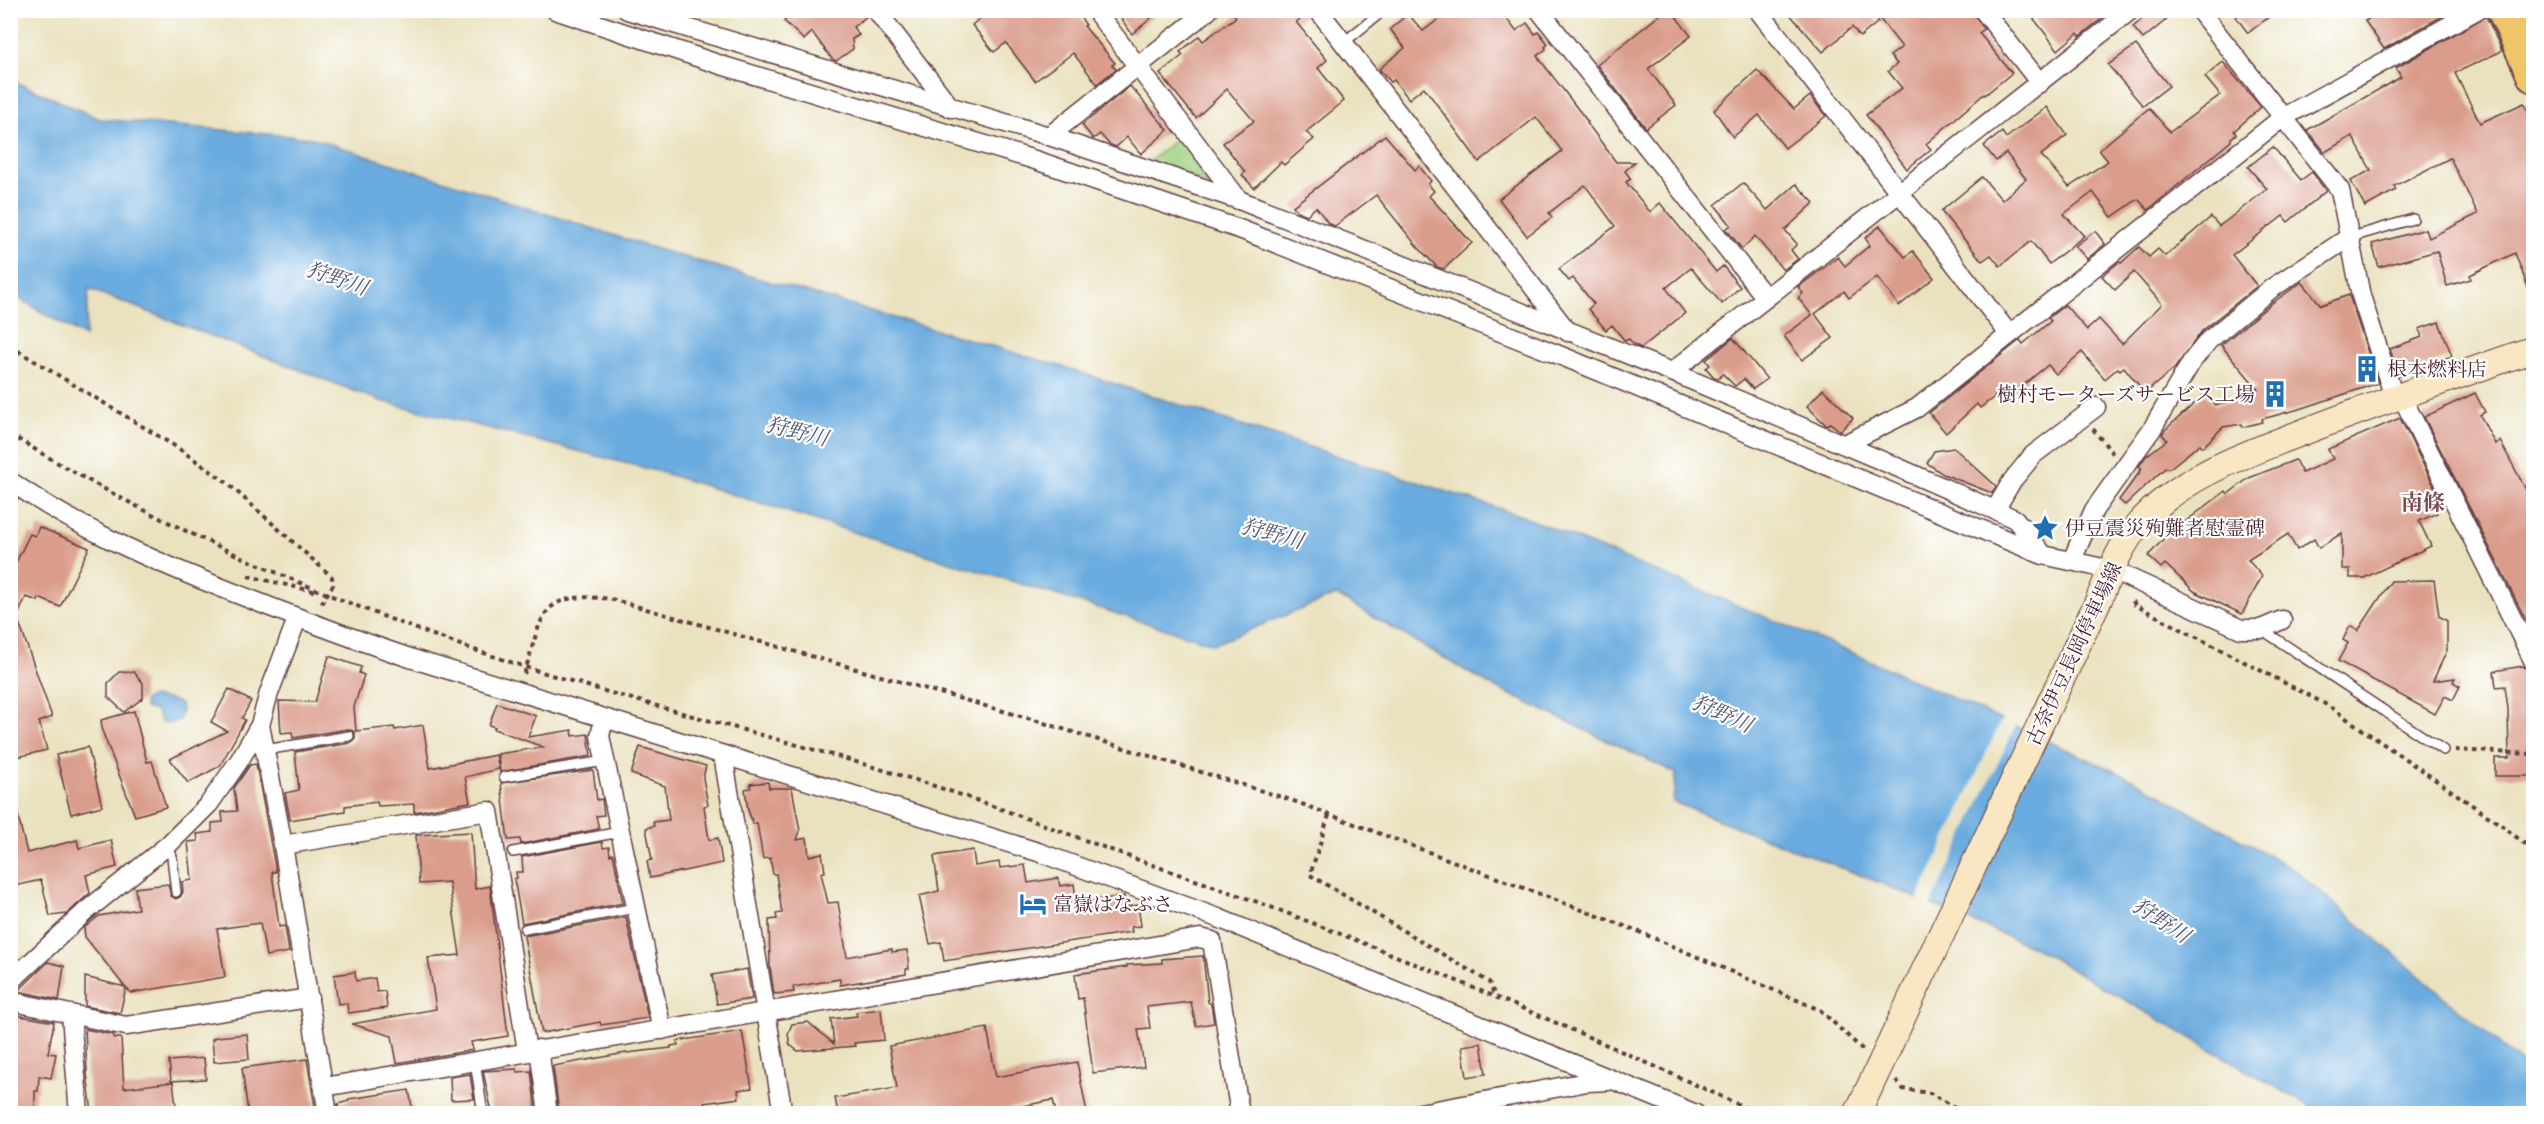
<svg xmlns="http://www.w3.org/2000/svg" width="2544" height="1124" font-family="Cardo,'Noto Serif JP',serif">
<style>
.green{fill:#9fd383;stroke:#747957;stroke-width:1.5}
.water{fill:#6bacdf;stroke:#5a6685;stroke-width:1.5}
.pier{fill:#eae2bf}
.building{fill:#da9d8c}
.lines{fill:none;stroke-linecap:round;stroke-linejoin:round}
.lane-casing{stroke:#623c41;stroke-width:12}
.street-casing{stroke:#623c41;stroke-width:21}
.secondary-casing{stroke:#623c41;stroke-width:28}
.highway-casing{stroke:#623c41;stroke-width:36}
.path{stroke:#623c41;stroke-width:4;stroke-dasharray:4.5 4.5;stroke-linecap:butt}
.lane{stroke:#fff;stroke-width:9}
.street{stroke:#fff;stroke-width:18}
.secondary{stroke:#f9e7c3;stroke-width:26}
.highway{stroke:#f0c469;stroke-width:33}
.secondary-bridge-casing{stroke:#623c41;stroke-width:28;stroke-linecap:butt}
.secondary-bridge{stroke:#f9e7c3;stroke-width:26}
.labels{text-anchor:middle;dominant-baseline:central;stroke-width:4.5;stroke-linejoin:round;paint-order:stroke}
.poi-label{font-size:20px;fill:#4a1f2b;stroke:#fff;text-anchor:start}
.street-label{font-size:20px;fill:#4a1f2b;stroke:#fff}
.water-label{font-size:21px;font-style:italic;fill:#575773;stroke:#fff}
.quarter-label{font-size:22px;font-weight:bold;fill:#7c4b4d;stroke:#fff}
</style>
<rect width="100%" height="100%" fill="#fff"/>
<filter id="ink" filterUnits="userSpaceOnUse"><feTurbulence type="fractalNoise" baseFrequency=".0167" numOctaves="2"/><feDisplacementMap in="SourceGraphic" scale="12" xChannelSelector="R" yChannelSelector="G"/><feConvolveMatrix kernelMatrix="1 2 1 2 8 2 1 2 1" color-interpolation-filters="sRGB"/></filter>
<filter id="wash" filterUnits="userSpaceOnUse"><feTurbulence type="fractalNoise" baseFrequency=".008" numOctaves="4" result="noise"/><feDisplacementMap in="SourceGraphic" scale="24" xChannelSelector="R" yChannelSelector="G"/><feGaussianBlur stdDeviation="1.35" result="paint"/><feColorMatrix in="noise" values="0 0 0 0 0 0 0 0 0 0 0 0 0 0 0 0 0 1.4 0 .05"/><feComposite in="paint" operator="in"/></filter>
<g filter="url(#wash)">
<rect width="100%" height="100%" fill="#eae2bf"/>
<path class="green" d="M1180,136L1218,181L1214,187L1150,161Z"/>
<g class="water">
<path d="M11,80L100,119L312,138L650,247L1057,365L1522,516L1855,654L2132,779L2294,869L2533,1073V1113H2321L2035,948L1883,884L1673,802L1676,773L1492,686L1336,595L1214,644L660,472L378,400L89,289L85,337L11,294Z"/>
<path d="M151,697L172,700L181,705L182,710L179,720L169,724L161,722L156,711L145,708L144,701Z"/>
</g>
<path class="pier" d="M2003,717L2017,723L1930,907L1917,901Z"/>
<g id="blocks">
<g class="building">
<path d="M794,10H865L867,16L853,27L859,35L852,39L853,49L836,61L832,59L812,32L804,40L784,21Z"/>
<path d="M990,10H1075L1086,25L1084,26L1115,63L1112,65L1116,69L1097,84L1073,53L1035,81L1006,43L994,52L972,25Z"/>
<path d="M1115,10H1161L1132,34Z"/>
<path d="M1230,10H1307L1308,14L1296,22L1327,60L1318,68L1344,101L1306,132L1314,139L1284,165L1281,162L1254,188L1242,175L1245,172L1223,143L1254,121L1227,89L1196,118L1160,74L1183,55L1180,52L1199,36L1203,41L1236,17Z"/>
<path d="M1451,10H1500L1516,31L1527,23L1535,34L1539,32L1548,44L1545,47L1546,49L1537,56L1588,122L1587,123L1616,162H1635L1625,171L1631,179L1626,182L1650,212L1660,203L1716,272L1723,266L1740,287L1722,304L1691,268L1666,288L1685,313L1641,348L1633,344L1629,339L1625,341L1612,325L1606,330L1588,309L1594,304L1573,278L1569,281L1559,269L1615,226L1585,185L1549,213L1552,217L1527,236L1499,199L1562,151L1536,117L1479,162L1424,87L1409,99L1394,80L1391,82L1379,69L1405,48L1390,29L1408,14L1423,31Z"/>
<path d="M1666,10H1671L1691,36L1648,69L1676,105L1646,128L1597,65Z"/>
<path d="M1786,10H1871L1869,12L1878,22L1860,37L1852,27L1823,52Z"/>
<path d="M1890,10H1972L1984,29L1979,33L2012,73L1985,95L1984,94L1926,144L1931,149L1907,169L1866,115L1902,88L1888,71L1897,64L1890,56L1902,47L1879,18Z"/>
<path d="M2027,10H2112L2080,36L2078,33L2058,50Z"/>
<path d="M2153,10H2178L2143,39L2133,27Z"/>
<path d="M2245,10H2278L2248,33L2236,17Z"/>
<path d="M2383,10H2453L2384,49L2365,21Z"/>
<path d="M2486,16L2502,51L2455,73L2480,123L2524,103L2534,123V298H2532L2515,253L2470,275L2471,279L2447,286L2437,251L2379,267L2372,244L2426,229L2429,238L2478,214L2450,158L2394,186L2396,190L2365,207L2351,181L2371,170L2352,136L2325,152L2307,130L2401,77L2396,68Z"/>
<path d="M2136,45L2169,86L2143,106L2108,65Z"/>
<path d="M2223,62L2261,107L2234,131L2236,134L2231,138V141L2148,210L2138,199L2112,217L2093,192L2064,214L2084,236L2049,264L2031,241L2000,266L1991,255L1982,261L1941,211L1982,177L2002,200L2026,179L2006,153L1996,161L1984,146L2002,132L2006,138L2047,107L2067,135L2041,155L2069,187L2108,161L2099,150L2149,108L2170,132L2220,95L2205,77Z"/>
<path d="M1757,70L1794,109L1810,96L1826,116L1785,148L1759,115L1733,137L1714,110Z"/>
<path d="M1130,86L1168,130L1141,154L1127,137L1116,147L1109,144L1100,134L1093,139L1082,125Z"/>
<path d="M1385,135L1415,170L1419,166L1431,181L1428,184L1434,191L1429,196L1472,243L1444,269L1437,267L1416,245L1376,195L1335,226L1329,224L1316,207L1307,215L1297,211L1293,206Z"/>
<path d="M2273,147L2301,180L2312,172L2326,191L2288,222L2283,216L2232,255L2257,286L2202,331L2175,368L2145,393L2124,367L2120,370L2118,368L2105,379L2082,352L2056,374L2048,365L2007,398L2001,392L1980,408L1977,404L1946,433L1929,413L2020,340L2023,344L2051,321L2048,318L2065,305L2087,330L2099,319L2122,344L2162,304L2134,272L2115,290L2102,276L2119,262L2121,263L2139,247L2149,257L2158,249L2165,256L2211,217L2219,226L2226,221L2267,189L2248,167Z"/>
<path d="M1743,183L1767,210L1796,184L1814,203L1785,230L1797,244L1791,250L1798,259L1783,270L1755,236L1742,249L1726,229L1731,225L1715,205Z"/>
<path d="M1880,226L1905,257L1913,251L1934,278L1899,306L1877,277L1849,298L1844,291L1815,314L1833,338L1802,360L1784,336L1812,315L1798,298L1803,293L1798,287L1838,257L1845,266L1870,245L1865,238Z"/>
<path d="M2095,231L2105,244L2087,259L2075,246Z"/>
<path d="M2302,282L2321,305L2349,295L2378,383L2303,408L2262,419V422L2243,427L2242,424L2223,427L2203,447L2200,444L2170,468H2165L2125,505L2119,500L2142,469L2139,466L2146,456L2167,440L2162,434L2165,430L2205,394L2215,405L2245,398L2244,391L2258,389L2221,345L2272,303Z"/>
<path d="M2439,322L2452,356L2399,376L2390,349L2422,337L2419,329Z"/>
<path d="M1733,338L1767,379L1753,389L1744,379L1735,386L1723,374L1718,379L1715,378L1706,368L1710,365L1706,360Z"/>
<path d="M1823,389L1853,418L1840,431L1830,423L1826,425L1807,406Z"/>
<path d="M2475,393L2485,412L2480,415L2495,444L2500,441L2534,505V636L2424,417Z"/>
<path d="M2400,418L2438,494L2430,498L2437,513L2419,521L2431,546L2364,578H2350V569H2342V533L2319,548L2314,539L2297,550L2288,534L2248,560L2262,576L2242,614L2194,591L2165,564L2161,568L2148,556L2169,533L2171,535L2186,521L2226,491L2228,494L2249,478L2295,460L2302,473L2333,459L2328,449Z"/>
<path d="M1954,448L1996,486L1992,493L1943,474L1927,463L1934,451Z"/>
<path d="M39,527L89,548L60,607L39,598L38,601L26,597L17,617L52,717L39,722L47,750L13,758L10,748V575L30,534L35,536Z"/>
<path d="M2434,580L2439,616L2447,621V650L2433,681L2455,678L2453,682L2460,686L2453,700L2445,696L2435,714L2338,661L2348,643L2343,640L2350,626L2358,631L2391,581Z"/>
<path d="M329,656L361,667L359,673L364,675L354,707L356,731L394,727L395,730L423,725L430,768L496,755L499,769L465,777L470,802L414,812V804L378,806L377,802L345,806V811L290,820L285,793L299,790L295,752L350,743L355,738V732L348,729L293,738L292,732L281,733L279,701L315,702Z"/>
<path d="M2523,666L2530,672L2534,694V776H2495V758H2509L2508,709L2505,686L2496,687L2494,671Z"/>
<path d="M119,672H134L143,683V698L124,712L108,697V683Z"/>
<path d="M229,689L251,701L242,718L245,720L220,766L188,783L170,759L227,731L211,722Z"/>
<path d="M497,703L536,716L528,737L572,730L573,736L588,734L591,756L500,772L498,754L543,747L494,729L495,727L489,725Z"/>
<path d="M134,711L147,762L152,761L166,807L135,816L103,733L101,720Z"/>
<path d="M88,747L102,806L71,814L56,755Z"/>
<path d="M640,747L706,766L703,778L708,805L704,806L709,840L718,838L722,863L650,878L647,861L652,860L646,828L654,826L653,822L669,820L665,786L631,774Z"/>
<path d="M256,764L276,872H272L279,927L285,926L289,952L266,956L260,923L217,929L225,977L131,993L126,988L120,1013L85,1006V977L125,987L85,937L84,928L99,916L138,909L135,888L168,884L171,896L176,899L180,897L183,892L182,882L192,880L188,842L198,841L197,834L212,832V823L223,822L222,812L237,811L234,788L250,765Z"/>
<path d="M593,770L597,800L602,799L604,815L596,816L599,829L521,844L520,839L508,840L501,783Z"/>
<path d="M768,782L769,788H792L800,831L797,840L807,838L809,856L822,853L825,872L821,873L828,903L838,902L847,957L892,949V952L907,950L909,969H906V974L840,985V979L793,987L794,992L774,994L770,966L769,920L777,919L776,914L782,913L776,874H773L770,858L763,859L757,823L753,824L748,810L745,789L751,788L750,784Z"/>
<path d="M10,812H17L27,853L77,840L79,848L111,840L117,867L86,875L90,893L67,914L50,916L41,880L10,887Z"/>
<path d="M471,832L475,889L490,886L508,1036L471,1042L473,1050L397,1063L392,1036L352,1024L436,1009L428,958L460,955L449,882L419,884L416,835Z"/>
<path d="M602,842L603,848L609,847L610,855L613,854L623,903L522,923L514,879L517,878L516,872H523L522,857Z"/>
<path d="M973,850L975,866L999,862L1000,868L1025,865L1028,883L1058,878L1060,886L1074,884L1077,903L1124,896L1126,907L1138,905L1141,926L1131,927L1132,932L944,961L941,942L930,944L919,896L939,891L934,856Z"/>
<path d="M626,917L648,1018L601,1025L600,1022L542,1033L524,936Z"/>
<path d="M1203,956L1208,1002L1211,1004L1214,1023L1196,1026L1191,1002L1147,1007L1150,1028L1138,1029L1144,1067L1093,1073L1083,998L1078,999L1075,974L1127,967V965L1162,963V959Z"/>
<path d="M48,962L64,966L59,1000L18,991Z"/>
<path d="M747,969L752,999L717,1004L712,975Z"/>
<path d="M355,972L356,981L375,978L377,992L385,991L387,1008L348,1013L347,1003L338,1004L334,975Z"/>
<path d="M881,1009L884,1040L854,1043L855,1046L798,1051L790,1045L788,1034L792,1024L808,1022L834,1044L831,1019L857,1016L856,1012Z"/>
<path d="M10,1014L54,1022L48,1053L56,1054L51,1078L39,1076L38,1091H35V1113H10Z"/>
<path d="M987,1028L996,1077L1077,1062L1087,1113H1056L1053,1100L992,1112V1113H838L835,1098L897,1088L889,1046Z"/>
<path d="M85,1029L114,1035V1038H121L124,1088L173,1082L177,1113H92L87,1073Z"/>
<path d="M742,1031L752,1088L738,1090L739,1098L704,1103L705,1113H559L553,1066L626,1053L671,1048V1046L678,1045L677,1041Z"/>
<path d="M247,1034L249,1059L214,1062L212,1039L216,1037Z"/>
<path d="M1481,1043L1486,1074L1467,1077L1462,1046Z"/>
<path d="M204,1058L206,1079L171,1081L169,1061Z"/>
<path d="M307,1059L316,1113H248L242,1068Z"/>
<path d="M517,1069V1072L531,1071L536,1112L492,1113L483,1071Z"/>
<path d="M470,1074L474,1099L451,1100L450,1077Z"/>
<path d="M409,1090L413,1113H339L338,1104L349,1101V1099Z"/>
</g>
</g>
</g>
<g filter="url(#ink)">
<use href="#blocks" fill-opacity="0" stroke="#623c41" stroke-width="1.5"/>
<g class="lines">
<defs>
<g id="lane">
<path d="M1343,43L1384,10"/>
<path d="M2348,238L2413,219"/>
<path d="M2261,629L2443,750"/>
<path d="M265,750L349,736"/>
<path d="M504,777L605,761"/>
<path d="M168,845L172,857L176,892"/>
<path d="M513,852L620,832"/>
<path d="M525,929L635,908"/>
<path d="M475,1061L483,1114"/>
</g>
<g id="street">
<path d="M555,10L724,66L1035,160L1242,230L1564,357L2043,555L2112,570L2241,629H2261L2282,620"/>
<path d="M627,10L1049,136L1239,200L1672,372L1899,468L2015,519L2042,553"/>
<path d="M876,10L951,108"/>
<path d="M1095,10L1239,200"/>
<path d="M1318,10L1568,332"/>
<path d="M1539,10L1766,298"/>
<path d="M1758,10L2009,334"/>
<path d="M1983,10L2040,83"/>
<path d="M2199,10L2340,190L2361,296L2394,397"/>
<path d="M1049,136L1209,10"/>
<path d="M1672,372L2131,10"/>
<path d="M2401,395L2534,662"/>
<path d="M1845,444L1917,408L2282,118L2477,10"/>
<path d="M10,481C74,526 145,557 217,586C282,612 347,637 413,659L1038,852L1218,918L1696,1114"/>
<path d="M1995,510L2012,481L2033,455L2096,407"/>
<path d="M2072,560L2094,510L2152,429L2192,361L2209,340L2272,288L2348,238"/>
<path d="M604,719L600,736L662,1030"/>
<path d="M260,725L283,845L328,1114"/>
<path d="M723,755L783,1114"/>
<path d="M283,845L489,811L527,1051"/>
<path d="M10,982L85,912L168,845L209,804L239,761L260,725L269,693L297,619"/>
<path d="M10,1001L126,1026L309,998"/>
<path d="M71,1015L79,1114"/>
<path d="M539,1049L548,1114"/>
<path d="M324,1087L1200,938L1212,941L1240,1114"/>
<path d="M1415,1114L1587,1082L1609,1081"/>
</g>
<path id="secondary" d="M2099,599C2109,575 2120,546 2137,526C2182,473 2256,451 2319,426C2390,399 2462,374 2534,349"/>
<path id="highway" d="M2504,10L2534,76"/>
</defs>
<use href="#lane" class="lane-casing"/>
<use href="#street" class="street-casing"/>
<use href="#secondary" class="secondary-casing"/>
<use href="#highway" class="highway-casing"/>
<g class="path">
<path d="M10,346L178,448L226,482L332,577L333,585L319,607"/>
<path d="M2093,429L2113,454"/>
<path d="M10,434C154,524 313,593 472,649C621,701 775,735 925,783C994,805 1062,832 1130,857C1189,878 1249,898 1307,921C1460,980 1611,1045 1759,1114"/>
<path d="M248,576L317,592"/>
<path d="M2133,601L2135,605L2327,705L2501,825L2534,851"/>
<path d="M524,674C543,617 537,590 611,599L1031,719L1291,800L1635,930L1820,1010L1864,1051"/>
<path d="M2455,750L2534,754"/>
<path d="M1329,815L1310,875L1489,982L1495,996"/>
<path d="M1896,1081L1903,1089L1930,1093L1967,1114"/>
</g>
<use href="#lane" class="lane"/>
<use href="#street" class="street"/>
<use href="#secondary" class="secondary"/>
<use href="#highway" class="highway"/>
<defs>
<path id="secondary-bridge" d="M1857,1114L2099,599"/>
</defs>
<use href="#secondary-bridge" class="secondary-bridge-casing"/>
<use href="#secondary-bridge" class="secondary-bridge"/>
</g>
</g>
<defs>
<symbol id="building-bare" viewBox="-9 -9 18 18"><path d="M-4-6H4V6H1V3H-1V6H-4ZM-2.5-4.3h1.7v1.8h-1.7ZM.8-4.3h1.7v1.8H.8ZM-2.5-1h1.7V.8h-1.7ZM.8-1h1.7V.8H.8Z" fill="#1f6fb2" stroke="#fff" stroke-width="2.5" paint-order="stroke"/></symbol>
<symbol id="sight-bare" viewBox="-9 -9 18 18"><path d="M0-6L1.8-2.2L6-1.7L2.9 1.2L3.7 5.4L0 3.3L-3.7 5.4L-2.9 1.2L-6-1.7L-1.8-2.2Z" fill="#1f6fb2" stroke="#fff" stroke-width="2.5" paint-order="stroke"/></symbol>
<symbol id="hotel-bare" viewBox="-9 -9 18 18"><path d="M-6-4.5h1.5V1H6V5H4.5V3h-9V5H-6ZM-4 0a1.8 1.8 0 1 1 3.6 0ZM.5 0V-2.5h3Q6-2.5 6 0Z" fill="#1f6fb2" stroke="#fff" stroke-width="2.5" paint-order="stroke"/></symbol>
</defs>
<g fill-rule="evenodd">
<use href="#building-bare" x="2348" y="350" width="38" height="38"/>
<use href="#building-bare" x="2256" y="375" width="38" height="38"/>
<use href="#sight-bare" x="2026" y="509" width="38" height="38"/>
<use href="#hotel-bare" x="1014" y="885" width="38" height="38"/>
</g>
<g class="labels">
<g class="poi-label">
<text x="2387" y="369">根本燃料店</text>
<text x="2255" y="394" text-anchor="end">樹村モーターズサービス工場</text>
<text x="2065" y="528">伊豆震災殉難者慰霊碑</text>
<text x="1053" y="904">富嶽はなぶさ</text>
</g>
<g class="street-label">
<text transform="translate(2074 654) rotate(-65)">古奈伊豆長岡停車場線</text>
</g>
<g class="water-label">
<text transform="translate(337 279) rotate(19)">狩野川</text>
<text transform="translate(797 432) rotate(14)">狩野川</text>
<text transform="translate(1272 534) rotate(15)">狩野川</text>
<text transform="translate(1722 714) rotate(24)">狩野川</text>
<text transform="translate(2161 921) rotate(33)">狩野川</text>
</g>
<g class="quarter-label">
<text x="2423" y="503">南條</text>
</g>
</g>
<rect width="2544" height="1124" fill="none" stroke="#fff" stroke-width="36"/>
</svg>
